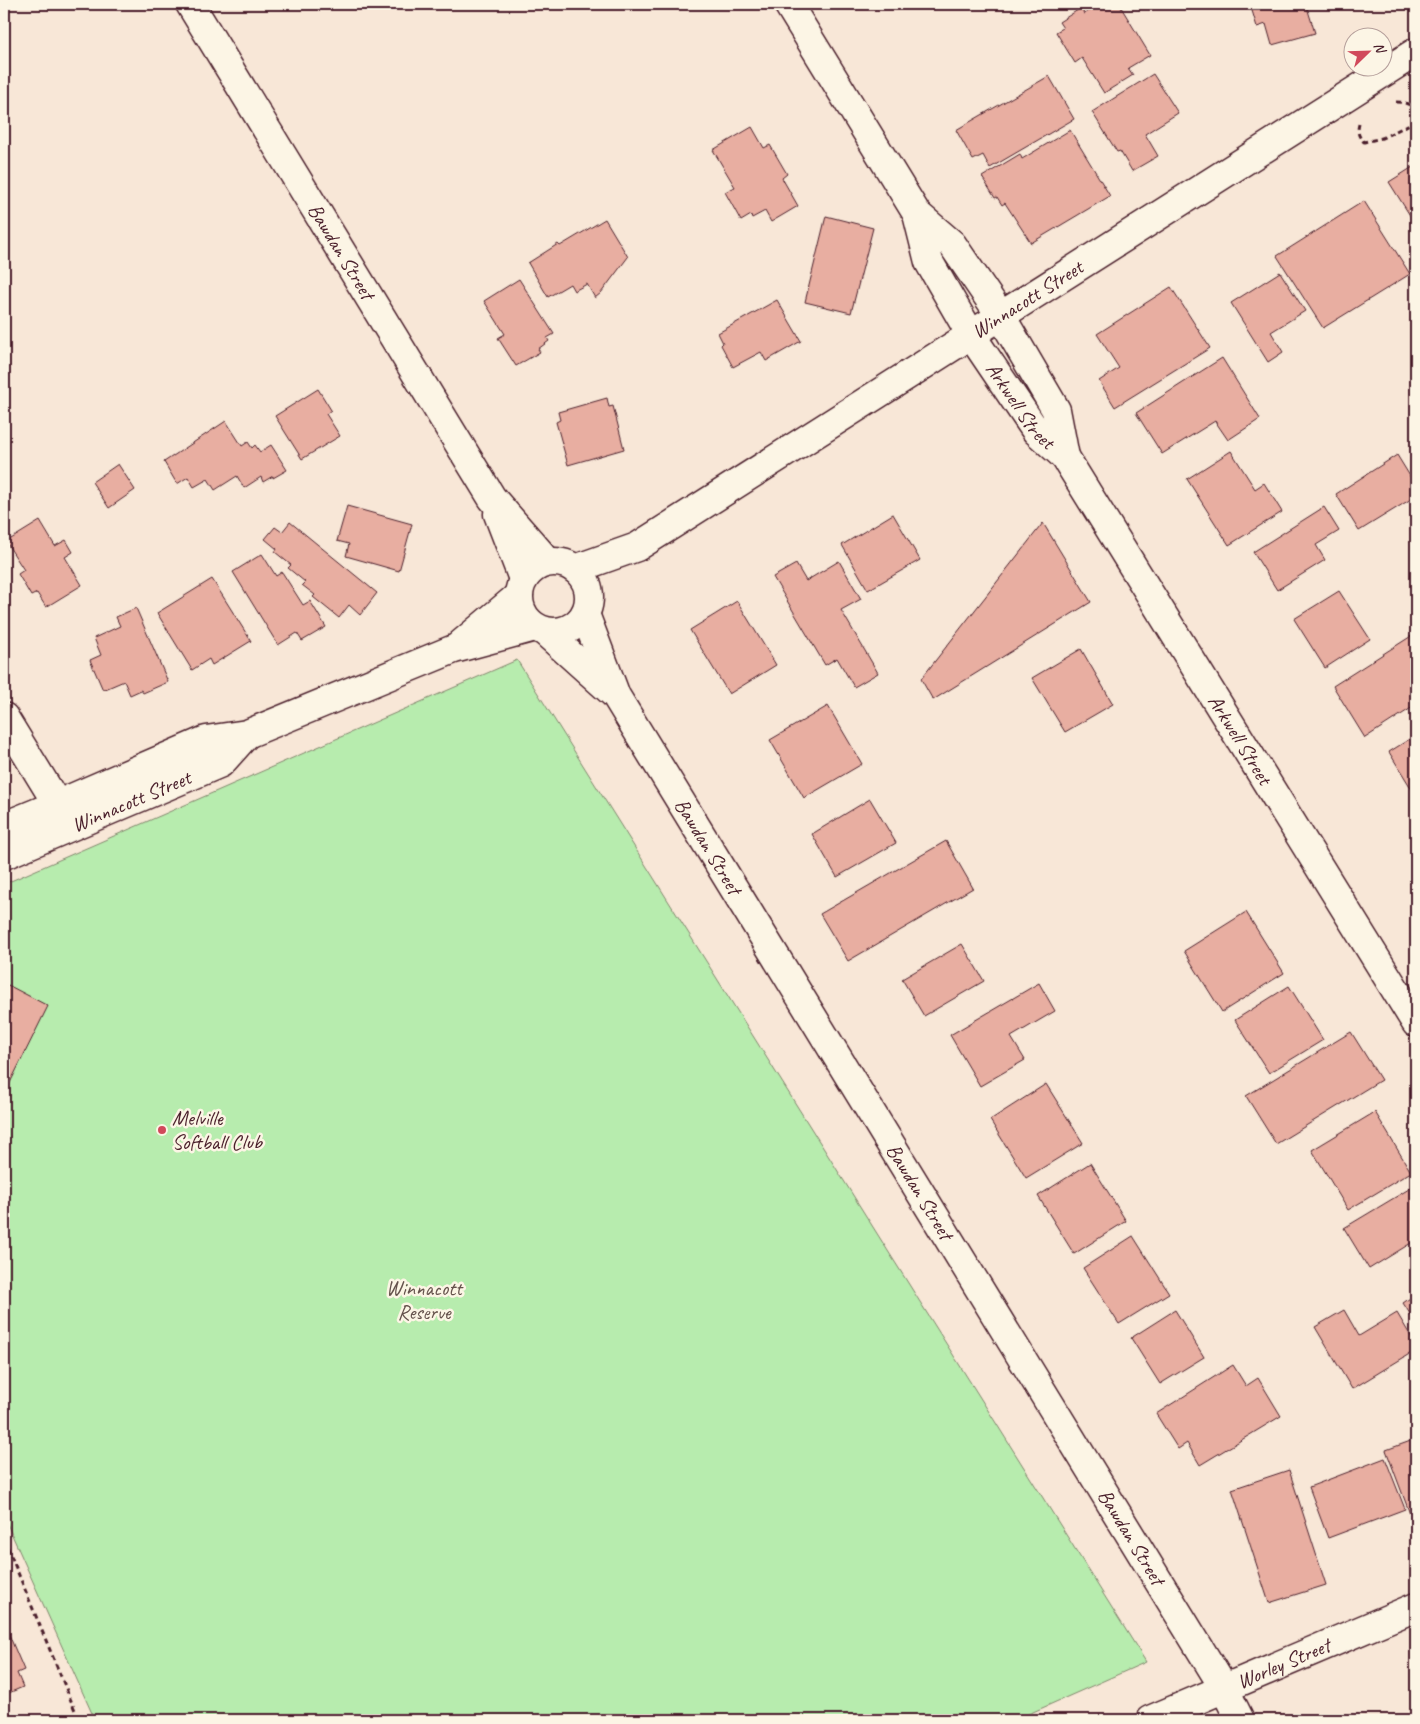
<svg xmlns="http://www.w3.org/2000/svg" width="1420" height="1724" font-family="Caveat,sans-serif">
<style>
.green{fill:#b7ecae;stroke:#80866c}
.building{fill:#e8aea1;stroke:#4a1f2b}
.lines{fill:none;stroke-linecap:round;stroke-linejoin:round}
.minor-casing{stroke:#4a1f2b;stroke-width:31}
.path{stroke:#4a1f2b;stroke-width:3;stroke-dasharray:5 4;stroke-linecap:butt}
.minor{stroke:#fcf5e5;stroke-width:28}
.poi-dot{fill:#d1495b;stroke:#fcf5e5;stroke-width:2}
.labels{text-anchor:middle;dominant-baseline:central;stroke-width:5;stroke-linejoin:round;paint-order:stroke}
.street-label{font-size:21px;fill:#4a1f2b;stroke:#fcf5e5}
.poi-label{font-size:21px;fill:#4a1f2b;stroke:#fcf5e5;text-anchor:start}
.park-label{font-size:21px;fill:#65524c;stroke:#fcf5e5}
</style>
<rect width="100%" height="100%" fill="#f8e7d7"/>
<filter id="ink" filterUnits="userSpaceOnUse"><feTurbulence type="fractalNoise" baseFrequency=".02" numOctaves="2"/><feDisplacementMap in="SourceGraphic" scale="10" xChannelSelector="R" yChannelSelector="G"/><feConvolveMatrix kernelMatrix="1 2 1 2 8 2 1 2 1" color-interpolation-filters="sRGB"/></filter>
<g filter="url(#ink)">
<path class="green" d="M517,660L1146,1662L1015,1720H95L4,1517V884Z"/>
<g class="building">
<path d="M1102,4H1119L1150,55L1128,68L1133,75L1104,93L1082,58L1075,63L1056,32L1063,28L1059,22L1081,8L1084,14Z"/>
<path d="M1250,4H1306L1315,33L1272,45L1266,24L1257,27Z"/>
<path d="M1153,74L1178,113L1145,134L1158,156L1132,171L1120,151L1117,152L1092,112Z"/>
<path d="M1049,76L1074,119L990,168L983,155L973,160L956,130Z"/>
<path d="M752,127L764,148L770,145L787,174L782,178L798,206L771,222L765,211L752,218L751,215L741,221L725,192L735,187L713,150Z"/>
<path d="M1070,130L1110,196L1031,243L1005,203L1002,205L997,197L995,198L982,177L1020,154L1022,159Z"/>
<path d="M1416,165V225L1389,182Z"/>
<path d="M1364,201L1410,274L1323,328L1277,256Z"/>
<path d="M826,216L873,228L851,313L805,302Z"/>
<path d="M605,219L628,257L601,293L595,298L587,284L574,291L570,284L548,297L528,263L558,244L560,246Z"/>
<path d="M1280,272L1305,311L1271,332L1283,352L1268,362L1231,303Z"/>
<path d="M519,279L554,334L547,338L549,341L538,349L540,352L516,366L498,338L505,334L484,301Z"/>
<path d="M1171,287L1210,348L1115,407L1099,381L1119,368L1097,334Z"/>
<path d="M777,300L801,341L766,361L761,352L733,367L721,345L723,343L718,333Z"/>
<path d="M1222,358L1260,419L1228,440L1215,421L1162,454L1136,413Z"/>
<path d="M318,389L331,410L326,414L340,436L302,459L275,416Z"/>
<path d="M607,398L609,407L613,406L624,449L568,465L556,422L560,420L558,412Z"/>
<path d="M226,421L242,446L248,442L252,448L255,445L260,452L271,445L287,470L273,478V476L263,482L261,477L244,488L237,476L215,490L208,479L194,487L188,477L177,484L164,462Z"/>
<path d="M1231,451L1255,489L1264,483L1282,512L1229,545L1187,479Z"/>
<path d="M1397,455L1416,486V496L1359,531L1336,494Z"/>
<path d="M118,464L135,490L109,508L92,482Z"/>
<path d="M347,506L412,524L399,571L346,556L349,544L337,541Z"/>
<path d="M1324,507L1339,531L1316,545L1325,560L1277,590L1253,552Z"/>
<path d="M893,514L920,560L868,590L842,545Z"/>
<path d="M40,521L55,546L66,540L73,552L65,557L82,585L46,607L37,593L31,596L18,574L24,570L6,542Z"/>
<path d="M290,522L377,593L360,615L349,605L339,618L313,597L315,595L302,585L305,582L288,568L291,565L275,552L277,549L265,539L275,527L282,532Z"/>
<path d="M1043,523L1091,602L933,700L921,679Z"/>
<path d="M262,554L276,576L282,572L303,605L310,601L326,627L302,641L297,633L278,645L233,572Z"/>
<path d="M839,561L861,599L841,610L878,673L854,687L837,658L825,665L773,577L796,564L806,581Z"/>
<path d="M212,579L251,641L212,665L209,659L192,670L157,613Z"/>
<path d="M1339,591L1370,639L1325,668L1294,619Z"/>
<path d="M737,601L776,665L729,694L690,630Z"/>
<path d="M136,608L168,682L143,693L141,690L130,695L124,681L103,690L90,660L101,655L94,638L120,626L116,617Z"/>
<path d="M1416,633V705L1365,738L1333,686Z"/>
<path d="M1081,649L1113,704L1065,732L1032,678Z"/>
<path d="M828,706L862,764L804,798L770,740Z"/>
<path d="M1416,735V796L1389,752Z"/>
<path d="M870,799L896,843L837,877L812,834Z"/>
<path d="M946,841L973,888L848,961L820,914Z"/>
<path d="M1246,912L1284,973L1222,1012L1184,951Z"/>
<path d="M962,944L984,981L924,1016L902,979Z"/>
<path d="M4,983L48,1006L4,1095Z"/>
<path d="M1039,983L1055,1011L1011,1037L1025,1060L980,1086L950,1035Z"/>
<path d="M1289,986L1323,1040L1269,1073L1235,1020Z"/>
<path d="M1351,1032L1381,1080L1276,1144L1246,1096Z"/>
<path d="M1046,1084L1083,1143L1026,1178L990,1120Z"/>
<path d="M1375,1112L1411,1172L1348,1210L1312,1150Z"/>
<path d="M1090,1163L1126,1221L1074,1254L1038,1196Z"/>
<path d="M1414,1186L1416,1190V1240L1369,1269L1344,1228Z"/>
<path d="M1133,1236L1169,1293L1119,1324L1083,1268Z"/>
<path d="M1416,1294V1323L1403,1303Z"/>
<path d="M1175,1310L1204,1357L1160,1384L1131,1338Z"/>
<path d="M1344,1310L1359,1336L1397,1313L1416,1345V1350L1352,1389L1315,1327Z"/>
<path d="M1233,1365L1246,1386L1258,1378L1281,1416L1200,1465L1187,1443L1178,1449L1156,1414Z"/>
<path d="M1416,1439V1530L1386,1450Z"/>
<path d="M1385,1458L1405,1509L1328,1538L1309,1487Z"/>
<path d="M1289,1470L1326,1585L1269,1603L1232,1489Z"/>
<path d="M4,1623L24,1670L17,1673L23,1687L4,1695Z"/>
</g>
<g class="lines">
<defs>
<g id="minor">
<path id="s1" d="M190,4L492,498L548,562"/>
<path d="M788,4L917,214L952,244L1001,316L1056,410L1065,457"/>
<path id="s2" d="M917,214L929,262L971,335L1036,431L1065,457L1416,1023"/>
<path d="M498,514L523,579"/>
<circle cx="554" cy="597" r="35"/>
<path id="s3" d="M575,569L637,547L1416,52"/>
<path id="s4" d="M585,614L616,696L1224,1688L1240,1720"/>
<path d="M544,631L613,693"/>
<path d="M461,644L518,596"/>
<path d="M4,717L67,820"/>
<path d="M4,826L58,804L206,740L247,734L454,649L535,627"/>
<path id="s5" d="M4,855L221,763L247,734"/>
<path id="s6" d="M1150,1720L1416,1607"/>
</g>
</defs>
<use href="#minor" class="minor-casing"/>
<g class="path">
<path d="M1396,102C1404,102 1410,104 1416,109"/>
<path d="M1359,124C1357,132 1358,136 1364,142L1382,138L1416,121"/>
<path d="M4,1539L79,1720"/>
</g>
<use href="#minor" class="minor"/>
</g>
</g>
<circle class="poi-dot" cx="162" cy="1130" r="5"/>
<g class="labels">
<g class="street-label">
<text stroke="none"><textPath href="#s1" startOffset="290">Bawdan Street</textPath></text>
<text stroke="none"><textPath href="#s3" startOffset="528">Winnacott Street</textPath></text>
<text stroke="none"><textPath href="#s2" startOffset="220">Arkwell Street</textPath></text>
<text stroke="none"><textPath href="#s2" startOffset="621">Arkwell Street</textPath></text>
<text stroke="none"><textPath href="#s5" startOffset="138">Winnacott Street</textPath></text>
<text stroke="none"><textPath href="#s4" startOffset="264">Bawdan Street</textPath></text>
<text stroke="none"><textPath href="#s4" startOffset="669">Bawdan Street</textPath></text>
<text stroke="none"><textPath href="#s4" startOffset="1074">Bawdan Street</textPath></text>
<text stroke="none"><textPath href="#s6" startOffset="145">Worley Street</textPath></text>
</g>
<g class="poi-label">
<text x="172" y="1118">Melville<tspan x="172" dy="24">Softball Club</tspan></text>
</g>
<g class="park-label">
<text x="424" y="1288">Winnacott<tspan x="424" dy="24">Reserve</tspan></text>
</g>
</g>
<rect width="1420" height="1724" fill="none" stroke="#fcf5e5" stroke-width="20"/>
<rect x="10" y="10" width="1400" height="1704" fill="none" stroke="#4a1f2b" stroke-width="2" filter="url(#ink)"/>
<g transform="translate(1368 52) rotate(67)"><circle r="24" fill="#fcf5e5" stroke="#b59f9b"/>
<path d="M0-4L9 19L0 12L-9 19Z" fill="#d1495b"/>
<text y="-8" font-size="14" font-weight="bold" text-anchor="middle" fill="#4a1f2b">N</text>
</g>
</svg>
